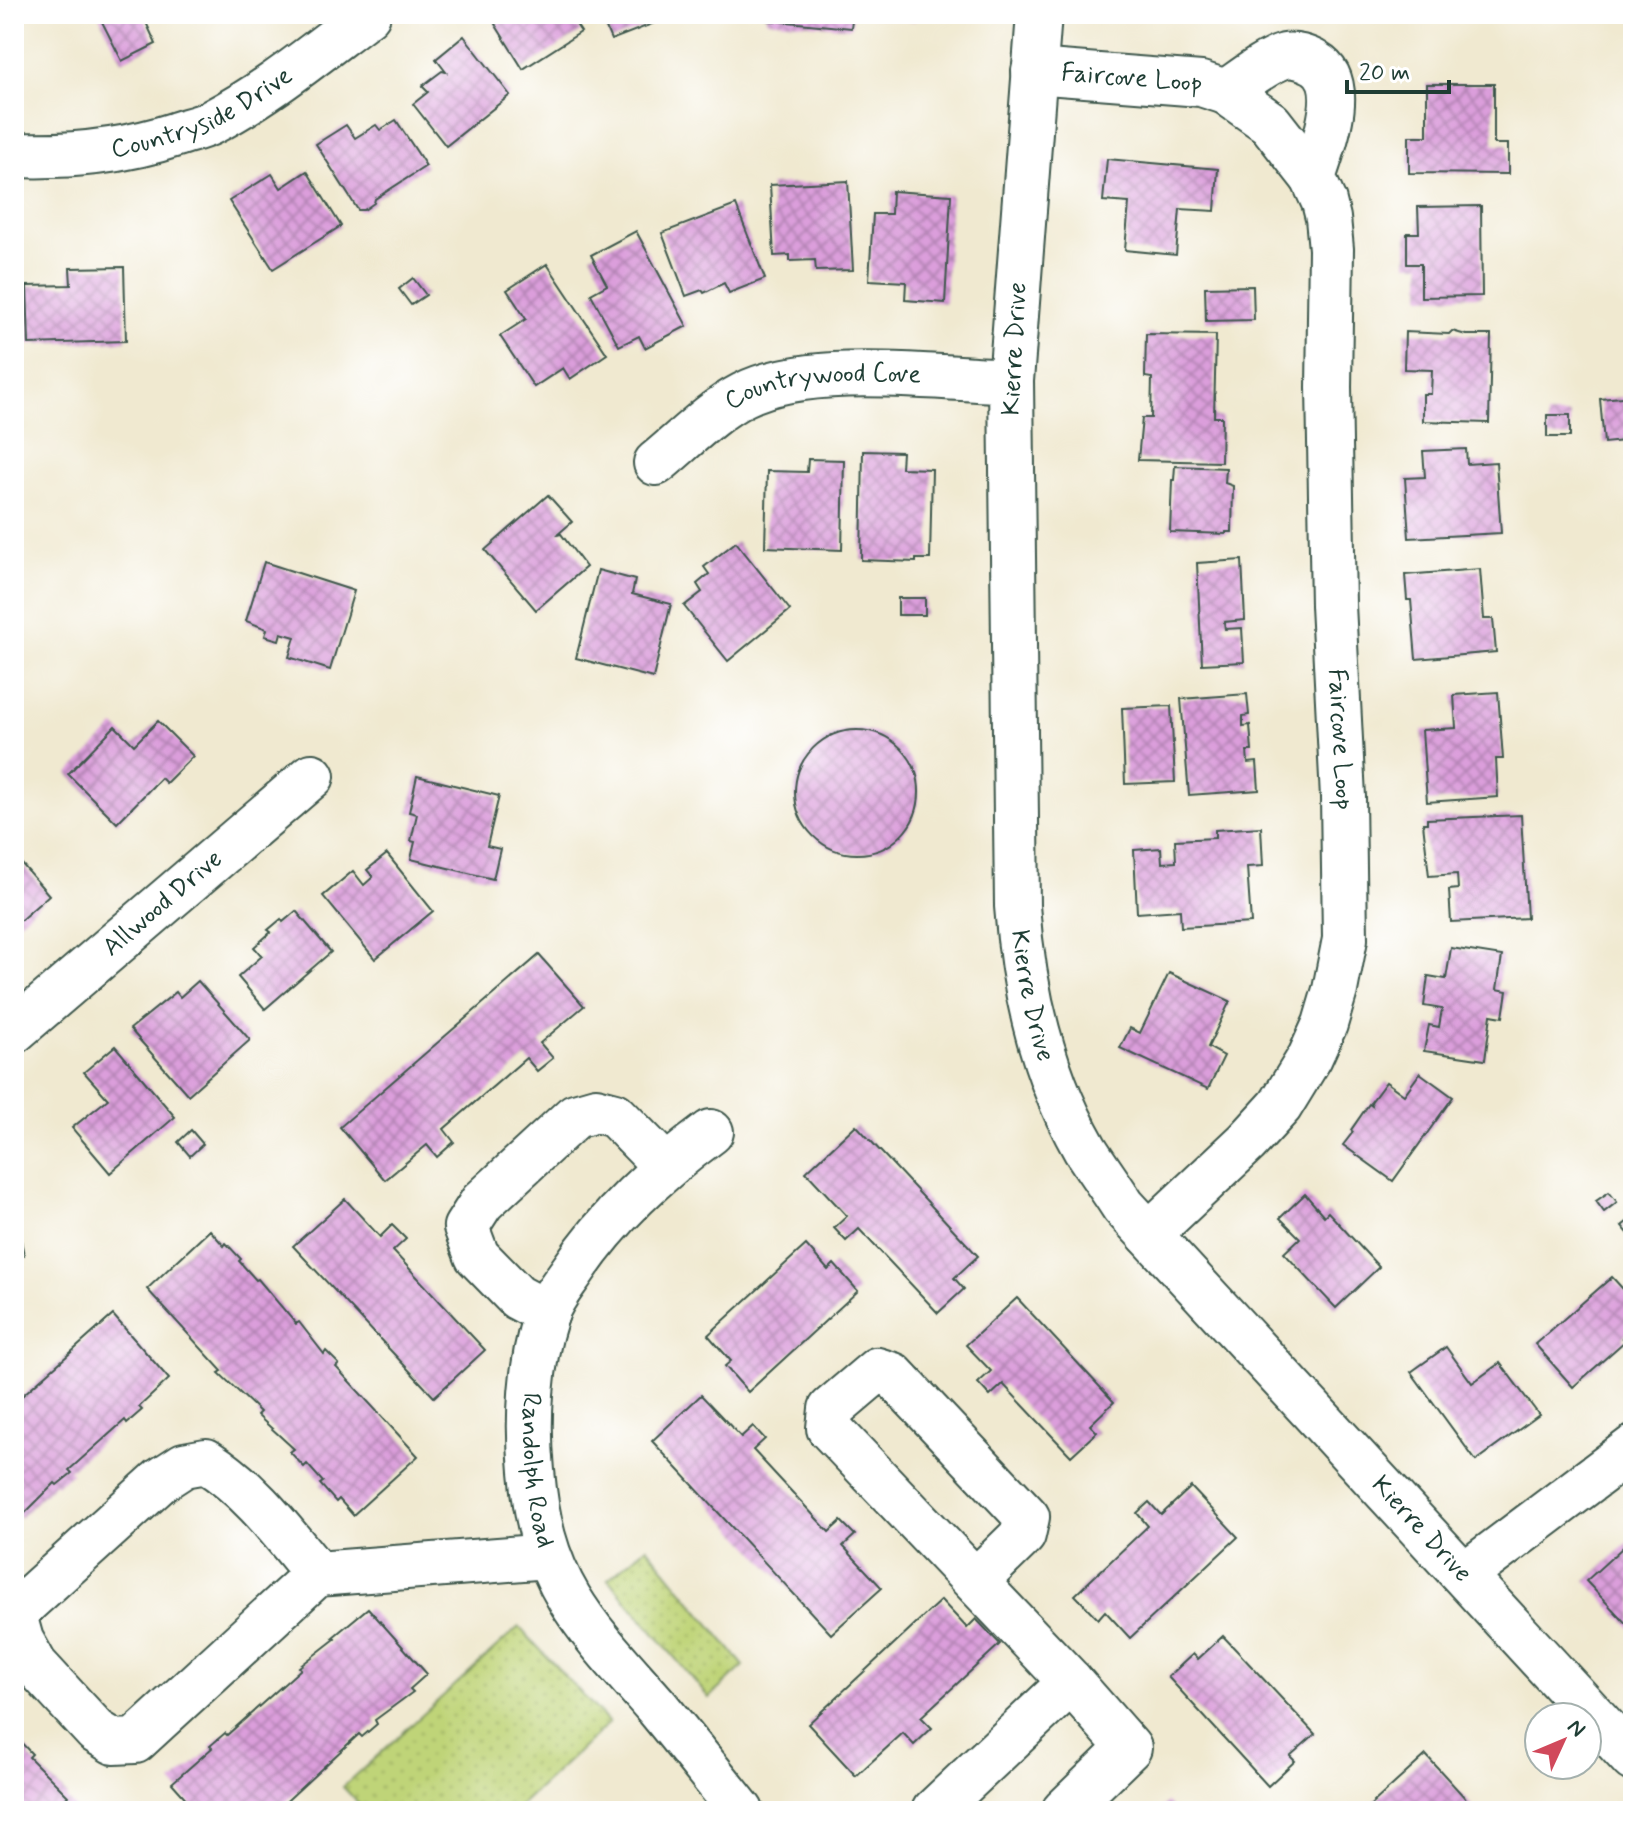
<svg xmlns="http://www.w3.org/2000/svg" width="1647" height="1825" font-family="Mynerve,sans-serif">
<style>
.green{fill:url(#green-dots);stroke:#6f8856;stroke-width:2}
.building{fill:url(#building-cross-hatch)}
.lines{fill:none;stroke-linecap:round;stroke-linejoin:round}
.minor-casing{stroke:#3e574b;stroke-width:48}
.minor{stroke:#fff;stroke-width:44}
.labels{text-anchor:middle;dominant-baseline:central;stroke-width:6;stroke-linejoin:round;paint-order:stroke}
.street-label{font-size:26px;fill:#1f3d34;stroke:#fff}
</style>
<defs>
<pattern id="green-dots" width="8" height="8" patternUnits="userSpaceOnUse" patternTransform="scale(2)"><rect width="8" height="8" fill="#bfd478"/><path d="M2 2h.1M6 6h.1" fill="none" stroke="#a4b768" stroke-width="1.8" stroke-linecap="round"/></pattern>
<pattern id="building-cross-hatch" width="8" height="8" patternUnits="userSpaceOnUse" patternTransform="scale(2)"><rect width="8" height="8" fill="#db9edb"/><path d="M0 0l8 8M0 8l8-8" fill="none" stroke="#b182b2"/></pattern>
</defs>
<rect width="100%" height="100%" fill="#fff"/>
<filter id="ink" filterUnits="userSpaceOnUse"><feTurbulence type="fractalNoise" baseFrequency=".0125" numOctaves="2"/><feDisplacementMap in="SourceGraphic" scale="16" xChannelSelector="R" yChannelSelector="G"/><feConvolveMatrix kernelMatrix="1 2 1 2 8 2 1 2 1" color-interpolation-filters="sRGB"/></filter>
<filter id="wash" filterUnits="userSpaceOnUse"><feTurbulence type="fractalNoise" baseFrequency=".006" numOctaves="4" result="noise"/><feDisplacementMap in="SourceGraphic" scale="32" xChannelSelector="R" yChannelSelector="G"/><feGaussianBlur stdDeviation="1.8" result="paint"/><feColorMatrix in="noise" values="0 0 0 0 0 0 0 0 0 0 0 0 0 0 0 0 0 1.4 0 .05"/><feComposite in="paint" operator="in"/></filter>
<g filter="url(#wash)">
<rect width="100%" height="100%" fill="#f0e9d0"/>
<g class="green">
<path d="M647,1547L744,1666L709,1698L608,1579Z"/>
<path d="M519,1627L609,1723L514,1811H366L343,1787Z"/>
</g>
<g id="blocks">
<g class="building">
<path d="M98,14H153L144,18L156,44L122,61Z"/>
<path d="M511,14H569L581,32L523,69L495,24Z"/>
<path d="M600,14H669L670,17L611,40Z"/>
<path d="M766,14H853L851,28L766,20Z"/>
<path d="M870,14H915V21L870,17Z"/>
<path d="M464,36L510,95L446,146L413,104L428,92L422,86L442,71L446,72L436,59Z"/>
<path d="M1427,84H1494V144H1508V174L1409,173V136H1427Z"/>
<path d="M396,120L426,166L375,199L374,203L364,210H358L316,144L346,125L355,138L376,125L380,130Z"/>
<path d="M1107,159L1218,169L1215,211L1180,209L1176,255L1125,250L1129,203L1103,201Z"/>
<path d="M307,171L341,226L273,269L229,201L272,174L281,188Z"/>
<path d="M848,181L853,270L816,271L815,260L790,261V255L774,256L770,185Z"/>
<path d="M892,191L951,195L945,303L905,300L906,282L869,280L873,214H891Z"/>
<path d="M736,205L765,279L729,293L724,283L704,293L702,290L686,296L662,233Z"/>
<path d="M1481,206L1482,296L1421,297V264H1407V233H1419L1418,207Z"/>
<path d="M636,231L687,326L645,348L639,336L619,346L591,294L607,285L591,255Z"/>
<path d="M1628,239H1633V284H1631L1625,257L1629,254Z"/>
<path d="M547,264L607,354L570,379L563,368L534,387L500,336L526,319L507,290Z"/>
<path d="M124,267L126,341L29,344L27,286L71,285L70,268Z"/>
<path d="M413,278L426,295L411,305L399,289Z"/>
<path d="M1253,286L1254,320L1206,321L1205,287Z"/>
<path d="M1452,331L1466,335H1491L1489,423L1423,421V394H1431L1432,370L1404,369L1405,332L1449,334Z"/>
<path d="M1146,334L1216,335L1214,417H1222L1221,462L1138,460L1142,418H1151L1152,378L1145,377Z"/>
<path d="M1633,396V440L1604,443L1600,399Z"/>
<rect x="1547" y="415" width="23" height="22"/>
<path d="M1466,449L1467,464L1496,462L1501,533L1409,538L1405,478L1425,477L1423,451Z"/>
<path d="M863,451L902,452L901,468L932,469L930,559H916V562L861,560Z"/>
<path d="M808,459L844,460L842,550L765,547L767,471L807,472Z"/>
<path d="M1175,466L1226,468L1225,483L1233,486L1232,532H1226V534L1170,532L1172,480H1174Z"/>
<path d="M548,495L572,522L557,535L561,534L586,567L536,610L485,550Z"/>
<path d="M736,542L790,610L728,661L684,606L702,592L697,584L709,574L704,567Z"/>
<path d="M1242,560L1245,620L1224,622L1225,629L1242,628L1244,662L1202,664L1197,563Z"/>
<path d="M264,562L354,591L330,670L289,657L295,637L281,633L279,640L265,636L267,629L246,621Z"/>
<path d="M1480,569L1484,619H1493L1496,652L1416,659L1411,600H1407L1405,575Z"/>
<path d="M598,570L635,580L632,594L671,604L653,678L576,658Z"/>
<rect x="898" y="598" width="27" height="17"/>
<path d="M1498,692L1503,759H1496L1498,797L1427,802L1422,730L1456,728L1454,695Z"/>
<path d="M1247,694L1249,715L1243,716V726L1250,725L1252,751H1247L1248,763L1257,762L1259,790L1189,795L1181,699Z"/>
<path d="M1171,706L1175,782L1125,784L1122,708Z"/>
<path d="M158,721L193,756L166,783L161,778L117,823L68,774L115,726L134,745Z"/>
<circle cx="857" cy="792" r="62"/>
<path d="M417,776L499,796L487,846L500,849L493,879L411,859L415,842L411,841L417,814L409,812Z"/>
<path d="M1521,815L1527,918L1451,922L1449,890L1458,889L1457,874L1429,876L1423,823H1427V819Z"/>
<path d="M1261,827L1263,866L1247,867L1251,923L1181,927L1180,910L1137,913L1134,850L1161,848L1162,863L1176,862L1175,840L1215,838V830Z"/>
<path d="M387,854L433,911L375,959L323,896L353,871L364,885L373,877L367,870Z"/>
<path d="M14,855L49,895L14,926Z"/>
<path d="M296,911L331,952L265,1009L238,977L262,956L254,947L271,932L268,930L281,919L283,922Z"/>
<path d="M1451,948L1502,956L1497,989L1507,991L1503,1017L1491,1015L1485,1060L1424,1051L1429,1025L1439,1027L1442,1009L1424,1006L1428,976L1446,979Z"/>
<path d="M539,955L584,1006L540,1043L553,1058L537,1071L526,1058L444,1129L454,1142L437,1157L427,1145L385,1180L340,1127Z"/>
<path d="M1169,973L1230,1001L1208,1047L1224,1056L1208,1089L1120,1048L1130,1028L1140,1033Z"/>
<path d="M198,981L250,1040L188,1095L130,1029L176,992L180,997Z"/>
<path d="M115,1046L175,1117L110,1173L72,1128L108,1099L84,1072Z"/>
<path d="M1420,1073L1453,1097L1393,1181L1343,1145L1353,1132L1351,1130L1369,1104L1372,1106L1371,1102L1386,1082L1404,1095Z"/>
<path d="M856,1125L978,1256L954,1278L964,1289L938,1313L859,1229L846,1241L834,1228L847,1216L806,1172Z"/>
<path d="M191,1130L203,1144L190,1156L178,1142Z"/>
<path d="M1609,1192L1617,1202L1604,1212L1596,1201Z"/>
<path d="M1305,1194L1324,1216L1328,1212L1379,1267L1336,1308L1284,1253L1300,1238L1280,1218Z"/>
<path d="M345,1199L380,1237L392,1225L406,1239L393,1251L485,1350L434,1397L293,1246Z"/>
<path d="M14,1205L24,1255L14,1256Z"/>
<path d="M1633,1217V1239L1622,1226Z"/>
<path d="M210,1230L224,1246L226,1243L241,1259L239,1261L256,1280L258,1279L296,1324L299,1322L324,1354L326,1351L339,1364L336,1367L418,1456L353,1515L339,1499L336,1502L320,1484L323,1482L307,1464L304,1467L290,1452L294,1449L257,1415L260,1412L219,1373L222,1371L147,1289Z"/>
<path d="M806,1245L828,1270L834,1264L858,1291L748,1392L725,1366L731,1361L708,1335Z"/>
<path d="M1612,1277L1633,1300V1328L1622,1338L1625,1341L1573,1387L1535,1344Z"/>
<path d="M1017,1298L1114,1402L1090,1425L1097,1432L1071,1456L1003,1384L990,1396L978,1383L991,1371L966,1345Z"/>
<path d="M113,1315L169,1379L139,1407L142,1410L127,1423L125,1420L69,1470L72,1473L57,1485L55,1483L20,1518L17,1515L14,1518V1403Z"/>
<path d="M1446,1347L1472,1383L1500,1363L1539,1415L1476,1461L1411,1372Z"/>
<path d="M701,1395L741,1437L753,1426L765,1439L753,1450L829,1532L841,1521L855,1535L843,1546L882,1588L831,1634L652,1441Z"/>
<path d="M1191,1487L1238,1537L1130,1638L1105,1611L1098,1619L1075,1595L1148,1526L1137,1513L1149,1502L1161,1515Z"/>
<path d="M1633,1538V1631L1586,1581Z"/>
<path d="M941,1600L967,1628L976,1619L1000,1644L921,1717L932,1728L914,1745L903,1733L856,1776L808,1724Z"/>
<path d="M368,1608L427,1674L410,1689L413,1692L375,1720L377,1724L362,1737L359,1734L276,1811H197L172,1783L212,1748L210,1746L225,1733L227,1735L301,1669L299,1667L335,1639L333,1637Z"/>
<path d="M1223,1636L1315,1734L1290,1756L1295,1761L1268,1786L1168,1677L1193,1654L1198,1659Z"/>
<path d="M16,1737L32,1754L29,1757L68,1796L66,1798L78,1811H14Z"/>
<path d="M1426,1755L1477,1811H1364Z"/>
<path d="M1167,1803L1175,1811H1159Z"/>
</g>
</g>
</g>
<g filter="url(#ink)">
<use href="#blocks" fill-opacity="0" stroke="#3e574b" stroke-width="2"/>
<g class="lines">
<defs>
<g id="minor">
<path id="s1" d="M1039,14L1011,381L1017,906C1023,991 1042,1074 1085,1149C1097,1168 1111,1187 1123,1206L1633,1759"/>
<path id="s2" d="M1034,71L1201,84L1226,92L1270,123L1313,178L1324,202L1328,218L1331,249L1329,387L1333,605L1343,797L1345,939L1335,990L1325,1024L1310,1057L1280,1106L1247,1142L1149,1234"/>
<path d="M1226,92C1242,81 1267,61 1285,56C1294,54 1307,58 1315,63C1350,83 1322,149 1313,178"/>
<path id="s3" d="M14,155C71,157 123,152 177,134C188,130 201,128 212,122C268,93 317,52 368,14"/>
<path id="s4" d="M656,463C684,440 712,411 743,395C807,361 938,378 1011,381"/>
<path id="s5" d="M14,1031L312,776"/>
<path id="s6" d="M711,1132C657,1172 609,1216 571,1273C562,1286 551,1299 546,1315C530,1363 527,1421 532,1471C536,1517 545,1558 569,1598C593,1638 626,1671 657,1707C685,1741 713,1776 741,1811"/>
<path d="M547,1313L517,1297L477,1256L466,1227L482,1202L575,1116L596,1110L615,1115L665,1166"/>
<path d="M1464,1575L1633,1448"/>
<path d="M14,1613L161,1480L184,1465L206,1461C252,1490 283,1533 317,1574"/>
<path d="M14,1615L21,1640L35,1665L96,1731L114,1742L135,1741L317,1574L548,1556"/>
<path d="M934,1811L1071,1682L829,1428L831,1409L877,1370L893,1375L1027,1517L1023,1535L976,1581"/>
<path d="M1064,1811L1129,1748L1071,1682"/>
</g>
</defs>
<use href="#minor" class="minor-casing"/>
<use href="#minor" class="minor"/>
</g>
</g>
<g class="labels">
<g class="street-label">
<text stroke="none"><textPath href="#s2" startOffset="98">Faircove Loop</textPath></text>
<text stroke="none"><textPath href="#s3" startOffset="196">Countryside Drive</textPath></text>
<text transform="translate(1015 349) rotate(-87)">Kierre Drive</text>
<text stroke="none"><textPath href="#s4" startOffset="192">Countrywood Cove</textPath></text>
<text stroke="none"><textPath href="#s2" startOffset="882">Faircove Loop</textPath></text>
<text stroke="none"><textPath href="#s5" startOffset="196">Allwood Drive</textPath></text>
<text stroke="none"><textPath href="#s1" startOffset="984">Kierre Drive</textPath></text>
<text stroke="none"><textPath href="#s6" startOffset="406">Randolph Road</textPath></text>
<text stroke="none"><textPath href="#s1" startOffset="1656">Kierre Drive</textPath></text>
</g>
</g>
<rect width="1647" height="1825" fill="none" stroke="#fff" stroke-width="48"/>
<g transform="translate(1563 1741) rotate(46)"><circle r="38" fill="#ffffff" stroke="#a5b1ae" stroke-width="2"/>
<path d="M0-6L14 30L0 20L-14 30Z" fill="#d1495b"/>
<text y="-12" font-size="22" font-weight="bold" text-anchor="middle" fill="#1f3d34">N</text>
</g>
<path d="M1347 80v12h102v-12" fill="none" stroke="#1f3d34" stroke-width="4"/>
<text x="1359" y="80" font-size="24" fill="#1f3d34" stroke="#ffffff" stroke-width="6" paint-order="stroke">20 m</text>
</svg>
